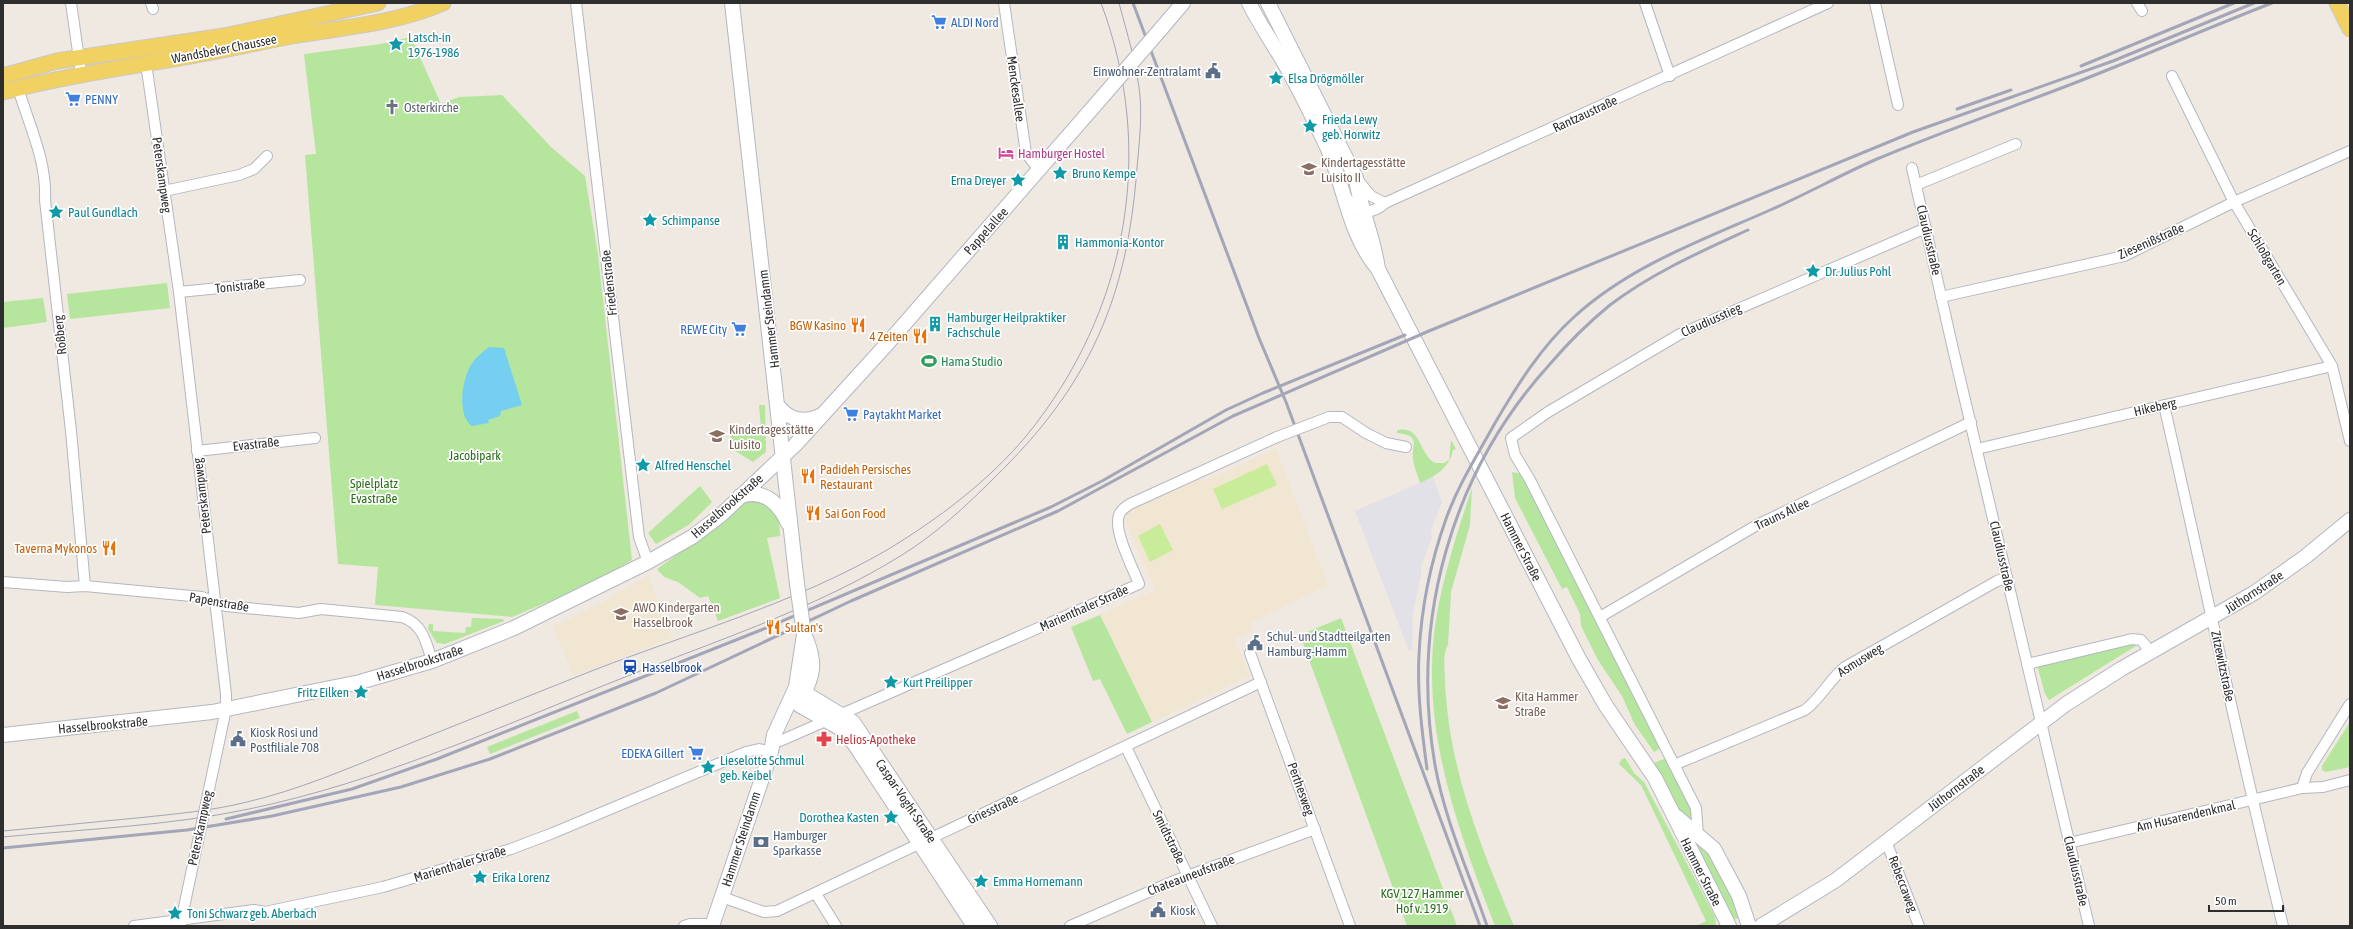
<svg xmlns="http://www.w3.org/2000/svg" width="2353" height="929" font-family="'Asap Condensed',sans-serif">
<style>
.industrial{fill:#e3e1e8}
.education{fill:#f0e6d1}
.green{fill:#b6e59e}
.pitch{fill:#c9ec9a}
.water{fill:#75cff0}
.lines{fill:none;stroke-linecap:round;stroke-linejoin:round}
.street-casing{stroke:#b4b7c1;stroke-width:12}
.secondary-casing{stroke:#b4b7c1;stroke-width:16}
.primary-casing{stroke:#c9c9c9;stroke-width:17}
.street{stroke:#fff;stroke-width:10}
.secondary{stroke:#fff;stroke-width:14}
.primary{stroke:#f2d163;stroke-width:15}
.tram{stroke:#a3a6b8;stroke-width:1}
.rail{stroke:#a3a6b8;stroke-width:3}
.street-bridge-casing{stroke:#b4b7c1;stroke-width:12;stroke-linecap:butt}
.secondary-bridge-casing{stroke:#b4b7c1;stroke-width:16;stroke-linecap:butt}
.street-bridge{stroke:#fff;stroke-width:10}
.secondary-bridge{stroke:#fff;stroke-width:14}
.labels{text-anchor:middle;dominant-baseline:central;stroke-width:3.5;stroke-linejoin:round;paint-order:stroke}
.shop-label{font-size:13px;fill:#366cbe;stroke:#fff;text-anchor:start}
.culture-label{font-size:13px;fill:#0d838f;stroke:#fff;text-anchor:start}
.street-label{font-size:13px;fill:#2e2e2e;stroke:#fff}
.service-label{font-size:13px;fill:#4e5e75;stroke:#fff;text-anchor:start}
.worship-label{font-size:13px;fill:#5b616d;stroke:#fff;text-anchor:start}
.hotel-label{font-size:13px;fill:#b23c85;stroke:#fff;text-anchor:start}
.education-label{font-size:13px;fill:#785e54;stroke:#fff;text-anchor:start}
.food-label{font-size:13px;fill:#c56008;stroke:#fff;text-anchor:end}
.leisure-label{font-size:13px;fill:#27864d;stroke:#fff;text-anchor:start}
.park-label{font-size:13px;fill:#2c6e1b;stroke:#fff}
.transit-label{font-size:13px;fill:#164399;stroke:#fff;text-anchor:start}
.health-label{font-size:13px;fill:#be3a42;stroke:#fff;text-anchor:start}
</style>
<rect width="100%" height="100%" fill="#efe9e1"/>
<path class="industrial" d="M1433,477L1442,502L1431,530L1432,538L1421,566V576L1412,617L1413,624L1412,650L1409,651L1355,511Z"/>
<g class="education">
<path d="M1276,449L1328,585L1250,623L1252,631L1234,639L1250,676L1152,722L1100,615L1155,590L1126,522V512L1199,477L1202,482Z"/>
<path d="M648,575L672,638L574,676L553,627L605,601Z"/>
</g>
<g class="green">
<path d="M411,37L441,104L459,97L502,95L551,147L585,176L598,254L632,560L593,583L512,617L375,605L378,567L338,564L305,155L316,154L304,54L381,44Z"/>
<path d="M167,283L170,308L70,319L67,294Z"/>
<path d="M43,298L47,322L3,328V302Z"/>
<path d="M759,405H765L766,452L753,462L732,449L730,432L761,428Z"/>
<path d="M1397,430C1422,425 1418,453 1435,463H1444L1449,460L1451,440L1456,449L1453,450C1450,467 1436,476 1420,483C1418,475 1413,466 1413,458C1412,442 1421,436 1397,433Z"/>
<path d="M1512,472L1522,474L1661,748L1654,752L1635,725L1622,696L1598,660L1581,626L1580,614L1567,587L1562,589L1515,498Z"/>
<path d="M700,486L712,502L690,524L656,544L648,533Z"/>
<path d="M1472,488L1470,525L1451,592L1448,645C1442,654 1445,671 1445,681C1449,771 1480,844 1514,926H1495C1458,830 1421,731 1435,626C1442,579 1457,533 1472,488Z"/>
<path d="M750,499L764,500L779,519L780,536L767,538L780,598L718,621L708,596L700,598L678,582L664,577L657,569L710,531L743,502Z"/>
<path d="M1100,615L1152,722L1127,734L1100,679L1093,681L1071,627Z"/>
<path d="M472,618L503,619L504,621L445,644L437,643L428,629L429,624H433V631L465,633L466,627H471Z"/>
<path d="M1341,618L1457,926H1407L1300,635Z"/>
<path d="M2132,642L2139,644L2049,700L2045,694L2037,665Z"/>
<path d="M577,711L580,718L490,754L487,747Z"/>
<path d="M2350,722V767L2326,772L2322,770V766Z"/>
<path d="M1625,758L1634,773L1644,782L1715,917L1716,926H1696L1706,921L1641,785L1619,764L1622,759Z"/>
<path d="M1666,758L1692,811L1693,825L1677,807L1654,763Z"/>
<path d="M1686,831L1715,856L1741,917L1733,920Z"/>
</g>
<g class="pitch">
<path d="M1267,464L1277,485L1222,509L1213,489Z"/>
<path d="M1160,524L1173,550L1150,562L1138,536Z"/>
</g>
<path class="water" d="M489,347L504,348L522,405L501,411L500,416L488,420L489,423L472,426C456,415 462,376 473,362C477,356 483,352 489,347Z"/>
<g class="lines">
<defs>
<g id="street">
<path d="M71,3L81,73"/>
<path d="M151,3L153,9"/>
<path d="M576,3L639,537L648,562"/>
<path d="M1004,3L1026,153L1039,170"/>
<path d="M1645,3L1670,76"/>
<path d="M1875,3L1898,105"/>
<path d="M2137,3L2142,11"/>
<path d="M146,63L179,292L226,694V709L180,926"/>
<path d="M2172,76L2234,202L2332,366L2350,441"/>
<path d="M18,88C29,125 47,161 45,200L71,431L85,586"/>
<path d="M1912,168L1953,349L2089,926"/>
<path d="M1357,179L1371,196L1385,203"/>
<path d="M1916,185L2016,144"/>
<path d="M164,191L239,175L254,169L267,156"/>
<path d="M1345,196C1356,211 1370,217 1385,203L1828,3"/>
<path d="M179,292L300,280"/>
<path d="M1941,297L2124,256L2234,202L2350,151"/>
<path d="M2164,405C2204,579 2240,753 2283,926"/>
<path d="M1316,422L1329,417H1342L1366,433L1386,443L1406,447"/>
<path d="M1977,449L2332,366"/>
<path d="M197,451L315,438"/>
<path d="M3,582L67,587L85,586L202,597L226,606L299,613L321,609L402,617C423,624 426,642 432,661"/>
<path d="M1600,617L1757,525L1971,422"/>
<path d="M1250,653L1350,926"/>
<path d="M2027,664L2132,639L2141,640L2151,652"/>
<path d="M780,741L1139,584C1133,568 1113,531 1119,515C1121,510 1125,507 1130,504L1277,437"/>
<path d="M1126,747L1212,926"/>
<path d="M1674,765L1805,710C1821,698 1829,680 1845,667L1997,581L2007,577"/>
<path d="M2302,788L2307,773L2350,704"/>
<path d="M1698,835L1696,808L1530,480L1515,455L1511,438L1548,412L1680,334L1926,228"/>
<path d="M1886,841L1919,926"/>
<path d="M2069,843L2302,788L2323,787L2350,780"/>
<path d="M816,894L836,926"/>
<path d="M722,897L764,912L777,911L1261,682"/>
<path d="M134,926L254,910L265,912L383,887L511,849L553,833L746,752L759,749L771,752"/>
<path d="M684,926L690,924H713"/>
<path d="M1070,926L1174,881L1315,829"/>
</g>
<g id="secondary">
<path d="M732,3L797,584"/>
<path d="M1249,3C1260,25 1274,45 1286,66C1301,92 1314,120 1327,147C1345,188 1349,235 1378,269L1579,659L1606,706L1655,778L1729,926"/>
<path d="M1268,3L1356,178C1360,209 1374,238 1378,269"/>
<path d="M1160,30L1183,3"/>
<path d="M779,407C790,421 806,423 822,415"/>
<path d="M740,496C764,489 778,502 788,523"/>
<path d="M805,693L853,722L990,926"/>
<path d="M800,702C814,675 817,662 804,634"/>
<path d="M799,705L843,730L855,745L974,926"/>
<path d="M3,735L212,712L360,682L432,661L514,628L648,562L692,537L721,515L795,445L887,344L1103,96"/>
<path d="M1677,817L1714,849L1739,896L1749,926"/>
<path d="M712,926L771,752L774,735L796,687L804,634"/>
<path d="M1761,926L1836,880L2066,704L2121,669L2254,593L2305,557L2350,520"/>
</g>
<g id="primary">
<path d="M2337,3L2350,29"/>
<path d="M3,76L57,61L224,36L378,3"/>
<path d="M3,92C61,77 120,68 179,58C217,52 254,43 292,36C344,27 394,24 443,3"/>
</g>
</defs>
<use href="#street" class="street-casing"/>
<use href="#secondary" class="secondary-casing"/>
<use href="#primary" class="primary-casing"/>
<use href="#street" class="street"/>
<use href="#secondary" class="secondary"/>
<use href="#primary" class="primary"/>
<g class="tram">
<path d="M3,831C48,827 92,822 137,818C174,814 211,811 247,802C298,790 347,769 396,749C462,723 528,696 594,670C693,632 795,603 887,550C938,519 989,481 1027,435C1127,312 1157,152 1101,3"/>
<path d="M3,837C85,829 168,826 249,809C379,782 502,726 625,677C718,640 817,608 902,555C937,533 965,507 994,478C1089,386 1127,300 1137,168C1139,145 1142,120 1140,96C1137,65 1127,33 1119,3"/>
</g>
<g class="rail">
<path d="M1133,3L1259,338L1286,402L1480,926"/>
<path d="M2081,66L2234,3"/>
<path d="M1957,109L2011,90"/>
<path d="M1427,769C1422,732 1417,693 1419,655C1421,610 1431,561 1446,519C1458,485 1478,454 1495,423C1518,384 1541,347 1574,317C1630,266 1700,241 1768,211C1805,195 1840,175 1877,159C1941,132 2007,109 2072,84C2139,58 2205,29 2272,3"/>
<path d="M226,819L352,789L437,759L761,630L1051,507L1102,481L1226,410L1263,393L1405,335"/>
<path d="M3,848L187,830L272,816L401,787L490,759L656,693L851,601L1058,511L1233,416L1429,331L1913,132L2113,61L2254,3"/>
<path d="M1487,926C1469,873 1445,821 1435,765C1410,620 1451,473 1550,364C1568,343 1588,323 1610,305C1652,273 1700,252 1748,230"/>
</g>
<defs>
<path id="street-bridge" d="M1277,437L1316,422"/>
<g id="secondary-bridge">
<path d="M1103,96L1160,30"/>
<path d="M797,584L804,634"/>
</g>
</defs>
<use href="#street-bridge" class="street-bridge-casing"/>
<use href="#secondary-bridge" class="secondary-bridge-casing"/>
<use href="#street-bridge" class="street-bridge"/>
<use href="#secondary-bridge" class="secondary-bridge"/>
</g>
<defs>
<symbol id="supermarket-bare" viewBox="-9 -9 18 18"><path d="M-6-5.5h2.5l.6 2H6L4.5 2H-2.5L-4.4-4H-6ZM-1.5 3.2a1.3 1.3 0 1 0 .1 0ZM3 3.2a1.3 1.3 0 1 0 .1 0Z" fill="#3f7fe0" stroke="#fff" stroke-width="2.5" paint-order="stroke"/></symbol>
<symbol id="sight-bare" viewBox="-9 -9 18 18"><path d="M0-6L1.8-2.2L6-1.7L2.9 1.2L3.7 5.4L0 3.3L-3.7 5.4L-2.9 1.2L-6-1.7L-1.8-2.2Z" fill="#0f9aa8" stroke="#fff" stroke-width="2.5" paint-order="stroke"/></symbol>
<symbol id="civic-bare" viewBox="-9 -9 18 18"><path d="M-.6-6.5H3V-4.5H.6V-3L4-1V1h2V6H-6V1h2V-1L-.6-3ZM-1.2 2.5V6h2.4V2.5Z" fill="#5c6f8a" stroke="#fff" stroke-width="2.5" paint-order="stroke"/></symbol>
<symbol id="church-bare" viewBox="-9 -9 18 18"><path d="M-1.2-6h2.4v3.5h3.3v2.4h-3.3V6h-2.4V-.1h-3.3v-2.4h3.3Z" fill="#6b7280" stroke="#fff" stroke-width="2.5" paint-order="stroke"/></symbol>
<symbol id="hotel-bare" viewBox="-9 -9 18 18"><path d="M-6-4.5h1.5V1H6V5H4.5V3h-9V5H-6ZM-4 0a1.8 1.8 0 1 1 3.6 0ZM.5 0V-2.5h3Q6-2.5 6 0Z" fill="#d1479c" stroke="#fff" stroke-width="2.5" paint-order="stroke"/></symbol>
<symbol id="school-bare" viewBox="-9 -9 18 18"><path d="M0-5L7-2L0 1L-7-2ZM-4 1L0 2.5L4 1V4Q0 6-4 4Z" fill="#8d6e63" stroke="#fff" stroke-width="2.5" paint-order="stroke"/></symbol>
<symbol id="building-bare" viewBox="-9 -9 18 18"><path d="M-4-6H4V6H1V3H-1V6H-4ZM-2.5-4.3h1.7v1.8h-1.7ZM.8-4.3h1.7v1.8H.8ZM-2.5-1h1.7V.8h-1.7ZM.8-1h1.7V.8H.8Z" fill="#0f9aa8" stroke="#fff" stroke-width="2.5" paint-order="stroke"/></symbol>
<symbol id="restaurant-bare" viewBox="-9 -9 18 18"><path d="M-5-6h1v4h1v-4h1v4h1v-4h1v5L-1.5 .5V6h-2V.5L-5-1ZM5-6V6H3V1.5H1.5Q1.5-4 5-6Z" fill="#e8710a" stroke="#fff" stroke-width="2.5" paint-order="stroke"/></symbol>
<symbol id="stadium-bare" viewBox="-9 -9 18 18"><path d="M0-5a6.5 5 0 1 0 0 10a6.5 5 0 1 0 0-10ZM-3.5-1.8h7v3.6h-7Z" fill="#2e9e5b" stroke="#fff" stroke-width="2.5" paint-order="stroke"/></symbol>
<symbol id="station-bare" viewBox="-9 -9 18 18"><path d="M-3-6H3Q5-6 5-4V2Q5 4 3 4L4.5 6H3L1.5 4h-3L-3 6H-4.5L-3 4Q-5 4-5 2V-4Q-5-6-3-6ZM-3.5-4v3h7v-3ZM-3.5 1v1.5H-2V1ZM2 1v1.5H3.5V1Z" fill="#1a4fb4" stroke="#fff" stroke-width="2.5" paint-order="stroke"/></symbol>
<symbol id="pharmacy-bare" viewBox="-9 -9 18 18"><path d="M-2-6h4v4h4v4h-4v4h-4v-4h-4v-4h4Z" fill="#e0444e" stroke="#fff" stroke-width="2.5" paint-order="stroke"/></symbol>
<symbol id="bank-bare" viewBox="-9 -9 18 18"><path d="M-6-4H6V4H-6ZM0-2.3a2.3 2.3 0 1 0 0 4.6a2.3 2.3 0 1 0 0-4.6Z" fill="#5c6f8a" stroke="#fff" stroke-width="2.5" paint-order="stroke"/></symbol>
</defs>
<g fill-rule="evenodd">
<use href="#supermarket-bare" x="928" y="11" width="22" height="22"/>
<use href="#sight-bare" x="385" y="33" width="22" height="22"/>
<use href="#civic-bare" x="1202" y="60" width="22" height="22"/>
<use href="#sight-bare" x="1265" y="67" width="22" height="22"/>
<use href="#supermarket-bare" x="62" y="88" width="22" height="22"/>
<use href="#church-bare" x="381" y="96" width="22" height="22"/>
<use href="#sight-bare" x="1299" y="115" width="22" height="22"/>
<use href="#hotel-bare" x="995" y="142" width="22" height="22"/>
<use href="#school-bare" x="1298" y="158" width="22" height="22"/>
<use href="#sight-bare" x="1049" y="162" width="22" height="22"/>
<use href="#sight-bare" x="1007" y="169" width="22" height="22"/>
<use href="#sight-bare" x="45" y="201" width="22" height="22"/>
<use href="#sight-bare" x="639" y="209" width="22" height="22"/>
<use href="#building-bare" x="1052" y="231" width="22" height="22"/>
<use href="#sight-bare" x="1802" y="260" width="22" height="22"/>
<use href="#building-bare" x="924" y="313" width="22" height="22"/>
<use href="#restaurant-bare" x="847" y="314" width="22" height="22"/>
<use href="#supermarket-bare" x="728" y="318" width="22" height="22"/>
<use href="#restaurant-bare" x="909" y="325" width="22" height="22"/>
<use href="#stadium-bare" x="918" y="350" width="22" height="22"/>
<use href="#supermarket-bare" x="840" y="403" width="22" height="22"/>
<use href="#school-bare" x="706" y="425" width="22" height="22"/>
<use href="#sight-bare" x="632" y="454" width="22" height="22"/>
<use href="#restaurant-bare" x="797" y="465" width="22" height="22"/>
<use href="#restaurant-bare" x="802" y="502" width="22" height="22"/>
<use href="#restaurant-bare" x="98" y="537" width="22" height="22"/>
<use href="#school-bare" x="610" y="603" width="22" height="22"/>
<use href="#restaurant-bare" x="762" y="616" width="22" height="22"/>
<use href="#civic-bare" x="1244" y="632" width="22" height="22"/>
<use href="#station-bare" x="619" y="656" width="22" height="22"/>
<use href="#sight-bare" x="880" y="671" width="22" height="22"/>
<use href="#sight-bare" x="350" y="681" width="22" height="22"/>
<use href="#school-bare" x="1492" y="692" width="22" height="22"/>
<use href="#civic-bare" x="227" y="728" width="22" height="22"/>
<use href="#pharmacy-bare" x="813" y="728" width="22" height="22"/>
<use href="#supermarket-bare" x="685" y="742" width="22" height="22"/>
<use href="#sight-bare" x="697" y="756" width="22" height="22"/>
<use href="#sight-bare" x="880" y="806" width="22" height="22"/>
<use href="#bank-bare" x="750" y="831" width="22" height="22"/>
<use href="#sight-bare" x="469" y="866" width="22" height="22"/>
<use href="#sight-bare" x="970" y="870" width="22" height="22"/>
<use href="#civic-bare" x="1147" y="899" width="22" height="22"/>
<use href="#sight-bare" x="164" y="902" width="22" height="22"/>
</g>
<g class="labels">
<g class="shop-label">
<text x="951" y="22">ALDI Nord</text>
<text x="85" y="99">PENNY</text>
<text x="727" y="329" text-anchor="end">REWE City</text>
<text x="863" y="414">Paytakht Market</text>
<text x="684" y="753" text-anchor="end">EDEKA Gillert</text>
</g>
<g class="culture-label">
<text x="408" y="37">Latsch-in<tspan x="408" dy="15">1976-1986</tspan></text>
<text x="1288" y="78">Elsa Drögmöller</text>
<text x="1322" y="119">Frieda Lewy<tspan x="1322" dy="15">geb. Horwitz</tspan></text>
<text x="1072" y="173">Bruno Kempe</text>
<text x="1006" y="180" text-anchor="end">Erna Dreyer</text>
<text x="68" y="212">Paul Gundlach</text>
<text x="662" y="220">Schimpanse</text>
<text x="1075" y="242">Hammonia-Kontor</text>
<text x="1825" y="271">Dr. Julius Pohl</text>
<text x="947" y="317">Hamburger Heilpraktiker<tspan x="947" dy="15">Fachschule</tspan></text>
<text x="655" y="465">Alfred Henschel</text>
<text x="903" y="682">Kurt Preilipper</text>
<text x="349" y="692" text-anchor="end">Fritz Eilken</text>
<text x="720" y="760">Lieselotte Schmul<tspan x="720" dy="15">geb. Keibel</tspan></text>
<text x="879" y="817" text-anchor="end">Dorothea Kasten</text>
<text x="492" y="877">Erika Lorenz</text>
<text x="993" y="881">Emma Hornemann</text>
<text x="187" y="913">Toni Schwarz geb. Aberbach</text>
</g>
<g class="street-label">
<text transform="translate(224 49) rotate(-11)">Wandsbeker Chaussee</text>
<text transform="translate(1016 89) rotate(82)">Menckesallee</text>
<text transform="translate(1585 114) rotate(-25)">Rantzaustraße</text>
<text transform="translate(162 175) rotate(82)">Peterskampweg</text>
<text transform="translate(986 231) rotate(-48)">Pappelallee</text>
<text transform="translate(1929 240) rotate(77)">Claudiusstraße</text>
<text transform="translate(2151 241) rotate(-24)">Ziesenißstraße</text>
<text transform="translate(2267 257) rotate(59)">Schloßgarten</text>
<text transform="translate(609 283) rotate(-96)">Friedenstraße</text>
<text transform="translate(240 286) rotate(-6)">Tonistraße</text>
<text transform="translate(769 319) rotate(-97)">Hammer Steindamm</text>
<text transform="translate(1711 320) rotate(-24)">Claudiusstieg</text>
<text transform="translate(60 335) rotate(-96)">Roßberg</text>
<text transform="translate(2155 407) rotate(-13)">Hikeberg</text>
<text transform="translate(256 444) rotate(-6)">Evastraße</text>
<text transform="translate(202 496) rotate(-97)">Peterskampweg</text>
<text transform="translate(727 506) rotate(-41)">Hasselbrookstraße</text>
<text transform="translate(1782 514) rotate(-25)">Trauns Allee</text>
<text transform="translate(1521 547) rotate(63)">Hammer Straße</text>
<text transform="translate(2002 556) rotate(77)">Claudiusstraße</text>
<text transform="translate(2254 592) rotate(-33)">Jüthornstraße</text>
<text transform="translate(219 602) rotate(10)">Papenstraße</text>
<text transform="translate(1084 608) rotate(-24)">Marienthaler Straße</text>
<text transform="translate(1860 660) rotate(-32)">Asmusweg</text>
<text transform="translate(420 663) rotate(-18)">Hasselbrookstraße</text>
<text transform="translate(2223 666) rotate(78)">Zitzewitzstraße</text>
<text transform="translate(103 725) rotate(-5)">Hasselbrookstraße</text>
<text transform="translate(1956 788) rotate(-37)">Jüthornstraße</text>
<text transform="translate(1301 789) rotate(70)">Perthesweg</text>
<text transform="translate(906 801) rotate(56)">Caspar-Voght-Straße</text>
<text transform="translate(993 809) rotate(-25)">Griesstraße</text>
<text transform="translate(2186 816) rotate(-13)">Am Husarendenkmal</text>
<text transform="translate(200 828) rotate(-78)">Peterskampweg</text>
<text transform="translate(1169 837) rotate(64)">Smidtstraße</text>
<text transform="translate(741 839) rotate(-72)">Hammer Steindamm</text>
<text transform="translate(460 864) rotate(-17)">Marienthaler Straße</text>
<text transform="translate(2076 871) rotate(77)">Claudiusstraße</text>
<text transform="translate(1701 872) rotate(63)">Hammer Straße</text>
<text transform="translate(1191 875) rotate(-21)">Chateauneufstraße</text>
<text transform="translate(1903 884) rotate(69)">Rebeccaweg</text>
</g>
<g class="service-label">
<text x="1201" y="71" text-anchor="end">Einwohner-Zentralamt</text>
<text x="1267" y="636">Schul- und Stadtteilgarten<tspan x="1267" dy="15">Hamburg-Hamm</tspan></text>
<text x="250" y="732">Kiosk Rosi und<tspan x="250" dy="15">Postfiliale 708</tspan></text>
<text x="773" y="835">Hamburger<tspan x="773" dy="15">Sparkasse</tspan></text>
<text x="1170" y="910">Kiosk</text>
</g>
<g class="worship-label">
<text x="404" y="107">Osterkirche</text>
</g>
<g class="hotel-label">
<text x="1018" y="153">Hamburger Hostel</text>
</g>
<g class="education-label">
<text x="1321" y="162">Kindertagesstätte<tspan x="1321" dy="15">Luisito II</tspan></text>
<text x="729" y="429">Kindertagesstätte<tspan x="729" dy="15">Luisito</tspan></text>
<text x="633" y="607">AWO Kindergarten<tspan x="633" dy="15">Hasselbrook</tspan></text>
<text x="1515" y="696">Kita Hammer<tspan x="1515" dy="15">Straße</tspan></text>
</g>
<g class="food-label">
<text x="846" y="325">BGW Kasino</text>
<text x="908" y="336">4 Zeiten</text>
<text x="820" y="469" text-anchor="start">Padideh Persisches<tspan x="820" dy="15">Restaurant</tspan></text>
<text x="825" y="513" text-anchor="start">Sai Gon Food</text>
<text x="97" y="548">Taverna Mykonos</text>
<text x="785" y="627" text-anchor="start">Sultan's</text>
</g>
<g class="leisure-label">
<text x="941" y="361">Hama Studio</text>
</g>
<g class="park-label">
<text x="475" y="455">Jacobipark</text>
<text x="374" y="483">Spielplatz<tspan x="374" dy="15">Evastraße</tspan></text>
<text x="1422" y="893">KGV 127 Hammer<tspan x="1422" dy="15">Hof v. 1919</tspan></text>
</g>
<g class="transit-label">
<text x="642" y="667">Hasselbrook</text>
</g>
<g class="health-label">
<text x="836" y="739">Helios-Apotheke</text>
</g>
</g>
<rect width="2353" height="929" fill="none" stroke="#2e2e2e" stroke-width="8"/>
<path d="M2209 905v6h74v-6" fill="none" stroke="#2e2e2e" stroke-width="2"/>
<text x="2215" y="905" font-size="12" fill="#2e2e2e" stroke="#ffffff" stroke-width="3" paint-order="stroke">50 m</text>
</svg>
